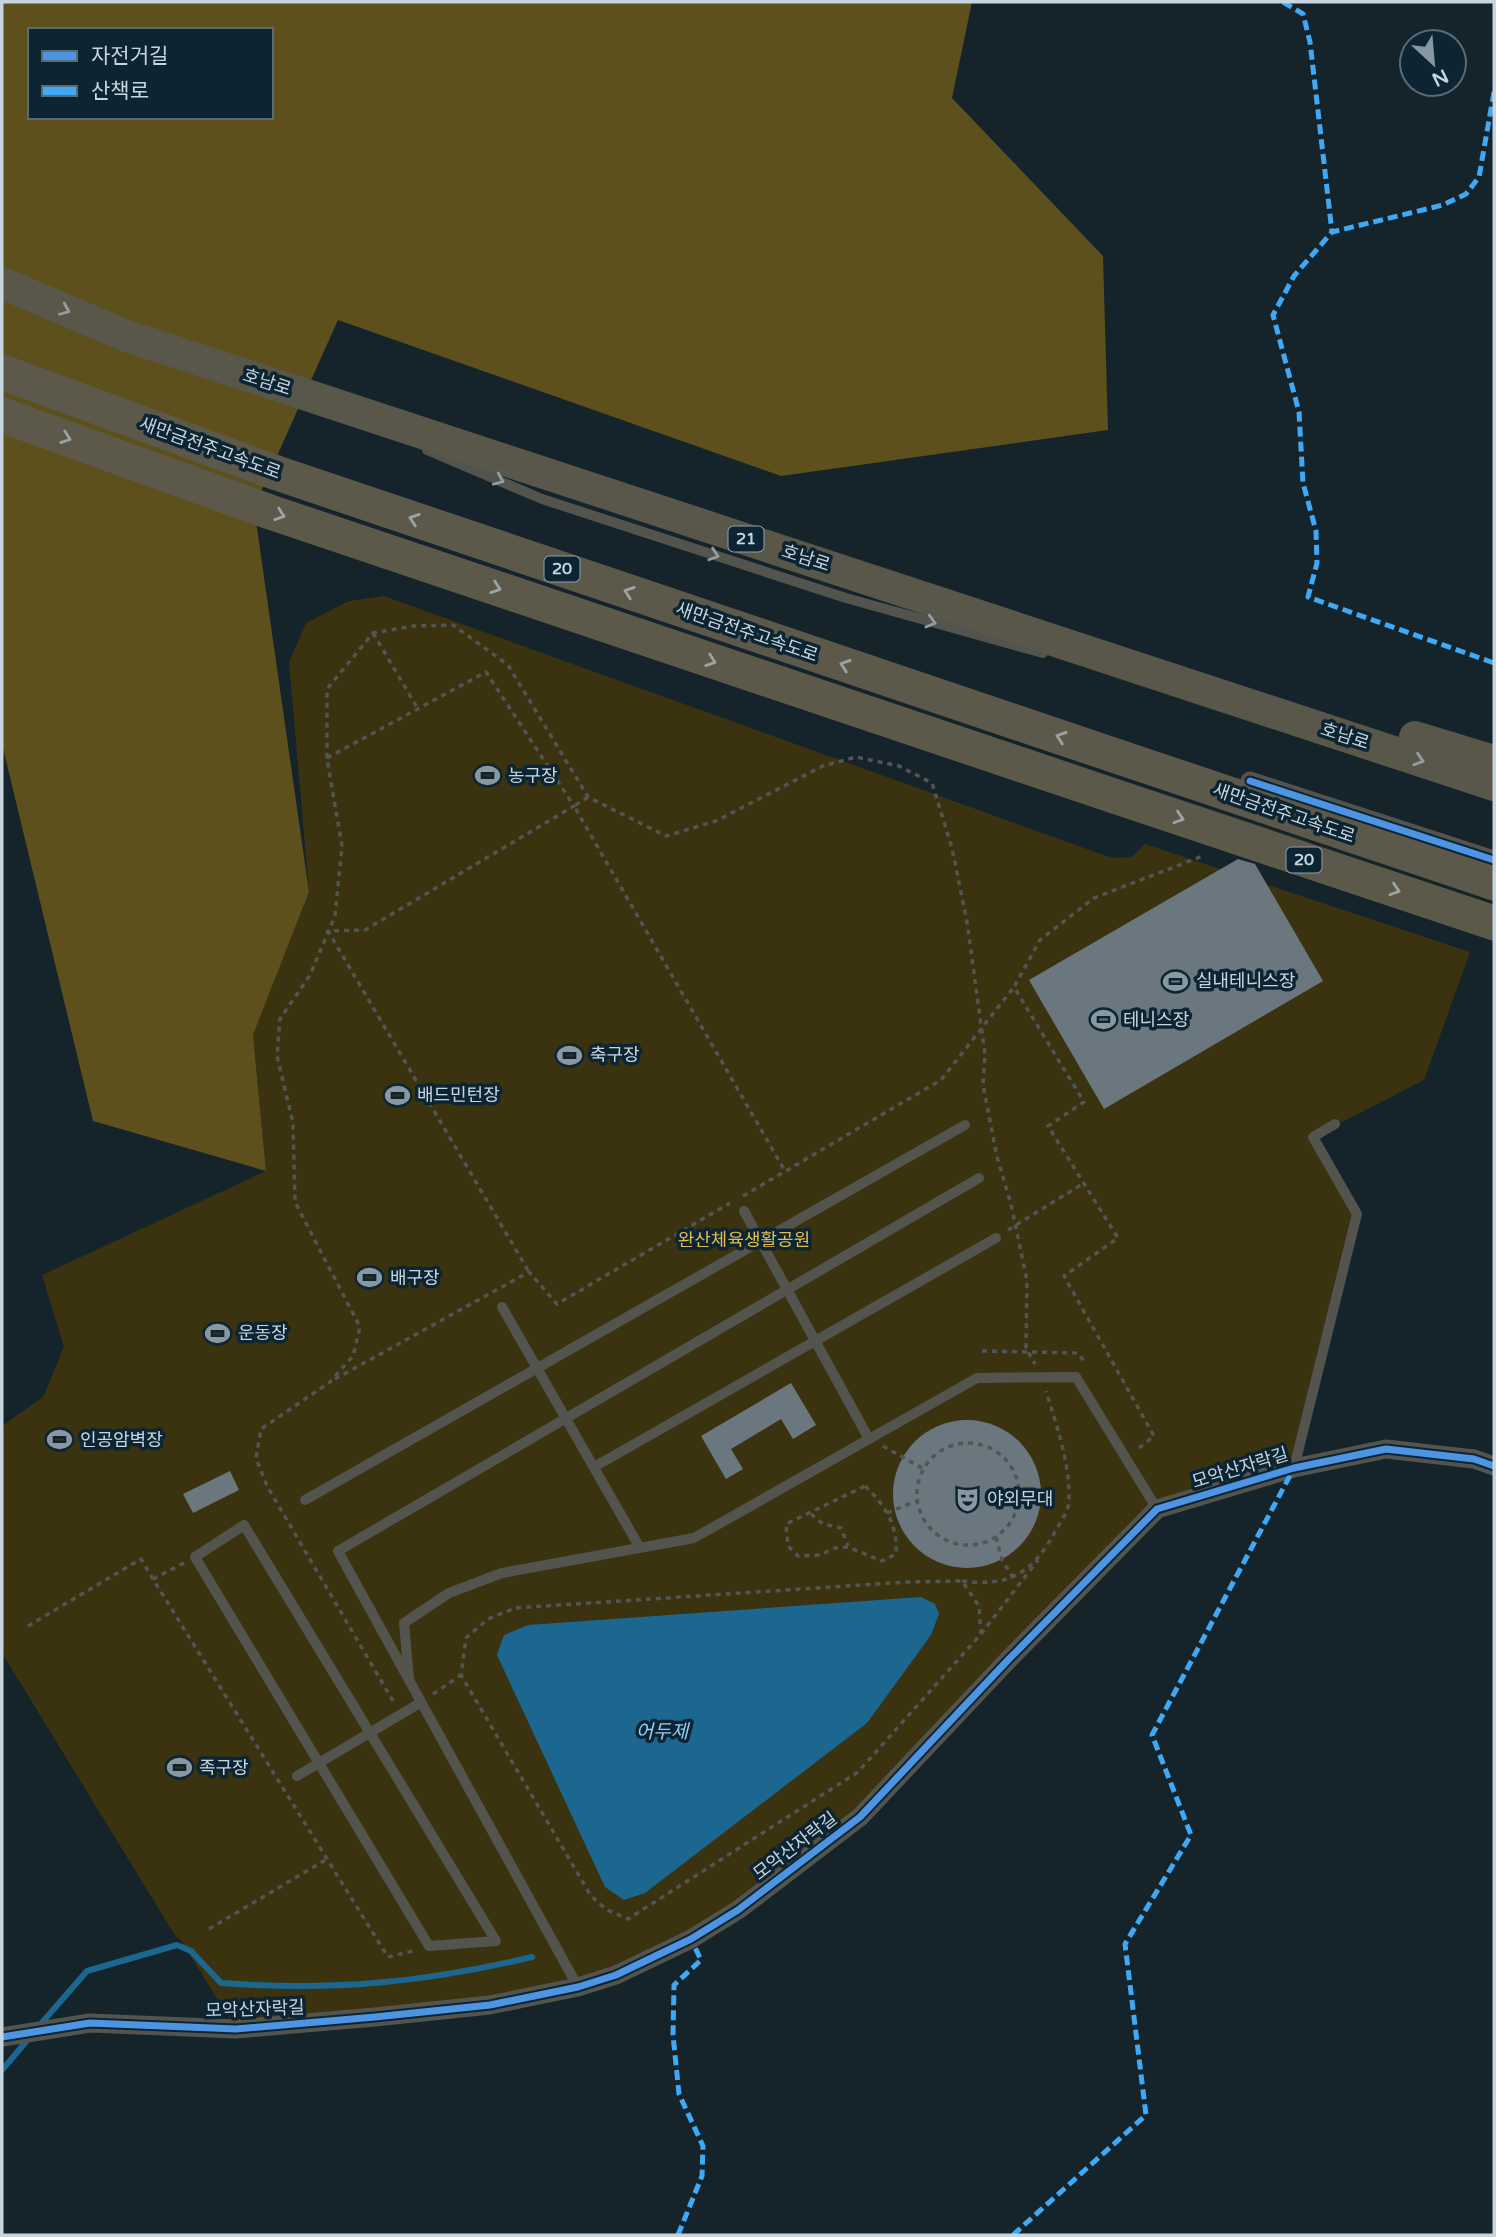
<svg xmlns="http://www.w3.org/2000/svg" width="1496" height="2237" font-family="'Varela Round','Noto Sans KR',sans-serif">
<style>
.green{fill:#3b330f}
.forest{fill:#5e501c;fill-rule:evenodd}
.water{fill:#1b678f}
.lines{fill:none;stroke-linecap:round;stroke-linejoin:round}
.stream{stroke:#1b678f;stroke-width:6}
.building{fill:#6b777e}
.path{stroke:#525553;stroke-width:3.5;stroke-dasharray:5 5;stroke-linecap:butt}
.service{stroke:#54544f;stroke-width:10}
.minor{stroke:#54544f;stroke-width:19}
.trunk{stroke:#59564a;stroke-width:32}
.motorway{stroke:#5c594b;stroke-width:35}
.motorway-bridge{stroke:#5c594b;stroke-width:35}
.quiet{stroke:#3fa9f5;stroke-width:5;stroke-dasharray:10 5;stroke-linecap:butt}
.cycleway-casing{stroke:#0d2533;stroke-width:11}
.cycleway{stroke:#4d94e3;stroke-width:7}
.oneway{stroke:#969c9c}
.oneway2{stroke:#9ca3a4}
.oneway3{stroke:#939b9e}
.labels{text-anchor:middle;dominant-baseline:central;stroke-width:7;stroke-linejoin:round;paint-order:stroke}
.shield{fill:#0d2533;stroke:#8fa0ab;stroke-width:2}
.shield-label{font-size:16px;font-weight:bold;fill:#c7d5df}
.street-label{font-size:18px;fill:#c7d5df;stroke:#0d2533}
.poi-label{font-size:18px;fill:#c7d5df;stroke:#0d2533;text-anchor:start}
.park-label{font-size:18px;fill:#e0be53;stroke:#0d2533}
.water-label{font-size:19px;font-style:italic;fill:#95cef3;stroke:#0d2533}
</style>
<rect width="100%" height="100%" fill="#15232b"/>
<path class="green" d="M384,596L1112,858L1132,857L1145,844L1470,952L1424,1080L1313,1137L1357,1214L1294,1468L1157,1509L860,1817L738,1910L578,1987L236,2029L180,1939L176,1937L2,1653V1426L43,1397L64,1347L42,1275L266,1171L253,1035L309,892L289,662L306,623L349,601Z"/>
<path class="forest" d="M2,2H972L952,98L1103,256L1108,430L781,476L338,320L254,507L309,892L253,1035L266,1171L93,1121L2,744ZM30,30H271V117H30Z"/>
<path class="water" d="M921,1597L935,1604L939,1614L931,1635L867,1723L645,1893L624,1900L605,1887L497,1655L504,1635L528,1625Z"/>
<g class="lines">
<g class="stream">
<path d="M39,2026L87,1971L177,1945L191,1951L221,1983C334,1991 422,1983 532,1957"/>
<path d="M2,2070L30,2037"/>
</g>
</g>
<g class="building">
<path d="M1238,859L1255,864L1323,981L1104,1109L1029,980Z"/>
<path d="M791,1383L816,1425L793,1439L781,1419L731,1449L743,1469L726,1479L701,1436Z"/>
<circle cx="967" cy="1494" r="74"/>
<path d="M230,1471L239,1490L193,1513L183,1494Z"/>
</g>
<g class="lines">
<g class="path">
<path d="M373,633L418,709"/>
<path d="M327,758L486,672L574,806L365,930L328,931L529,1272"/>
<path d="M588,797L574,806L785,1171"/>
<path d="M743,1196L941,1080L1014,987"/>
<path d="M1008,1230L1084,1183"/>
<path d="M982,1351L1078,1353L1086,1364"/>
<path d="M335,1379L529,1272L557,1304L730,1203"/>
<circle cx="968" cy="1494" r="51"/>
<path d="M883,1446L922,1468"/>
<path d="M1139,1448L1154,1436L1064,1276L1118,1238L1048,1126L1084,1102L1014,987L1040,940L1094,898L1205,855"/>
<path d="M865,1486C885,1505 898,1525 896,1554L882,1561L848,1547L835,1548L820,1555L798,1556L788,1546L786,1524Z"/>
<path d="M887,1513L916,1501"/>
<path d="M811,1514L823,1524L841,1528L848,1546"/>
<path d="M996,1537L1002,1560L1014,1579"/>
<path d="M184,1563L153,1579L388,1957L413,1951"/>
<path d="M962,1581C1010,1587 1033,1573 1056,1530C1061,1521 1069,1510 1069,1501C1070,1463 1057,1427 1046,1391"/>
<path d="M28,1626L141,1559L153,1579"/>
<path d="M981,1634L979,1606L962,1581L907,1582L515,1608L488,1619L466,1638L461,1675L591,1896L607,1910L628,1919L858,1772L981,1634L1038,1560"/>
<path d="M433,1694L461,1675"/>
<path d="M393,1701L267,1486L256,1458L261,1429L330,1382L353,1356L360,1327L295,1202L293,1123L277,1056L280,1019L310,975L335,916L342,846L327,759V689L373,633L413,626L453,625L508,665L588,797L666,836L716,821L823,766L856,757L899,766L932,783L952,848L967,922L985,1054L983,1085L997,1157L1011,1204L1027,1281L1026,1348L1035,1364"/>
<path d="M209,1929L327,1859"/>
</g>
<g class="service">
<path d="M427,450L542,499L846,598L1043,653"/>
<path d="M744,1211L869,1439"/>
<path d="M502,1307L640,1548"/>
<path d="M594,1467L996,1238"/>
<path d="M1294,1468L1357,1214L1313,1137L1335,1124"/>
<path d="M305,1500L965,1125"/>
<path d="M244,1525L496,1941L429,1946L195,1557Z"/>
<path d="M409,1679L404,1623L449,1593L502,1573L694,1538L977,1378L1076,1377L1157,1509"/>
<path d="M297,1776L420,1703"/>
<path d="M578,1987L338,1551L979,1178"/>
</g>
<g class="minor">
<path d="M1250,781L1494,860"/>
<path d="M2,2037L90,2023L236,2029L375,2017L490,2005L578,1987L616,1975L691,1939L738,1910L860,1817L1008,1660L1157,1509L1294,1468L1386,1449L1474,1459L1494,1466"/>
</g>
<g class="trunk">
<path d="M2,283L124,335L1494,785"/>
<path d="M1415,737L1494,761"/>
</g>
<g class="motorway">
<path d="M2,372L277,473L1125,759"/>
<path d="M2,415L270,512L1114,796"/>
</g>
<g class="motorway-bridge">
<path d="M1125,759L1494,883"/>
<path d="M1114,796L1494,923"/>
</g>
<g class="quiet">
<path d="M1283,2L1303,14L1310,42L1332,232"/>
<path d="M1494,92L1479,177L1466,194L1443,205L1332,232L1294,276L1273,315L1299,412L1303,483L1316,531L1317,563L1308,597L1494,663"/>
<path d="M678,2235L702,2176L703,2146L679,2094L673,2035L674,1985L701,1960L691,1939"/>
<path d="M1013,2235L1146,2115L1125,1944L1191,1835L1152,1735L1294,1468"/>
</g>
<defs>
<g id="cycleway">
<path d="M1250,781L1494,860"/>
<path d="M2,2037L90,2023L236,2029L375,2017L490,2005L578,1987L616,1975L691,1939L738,1910L860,1817L1008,1660L1157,1509L1294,1468L1386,1449L1474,1459L1494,1466"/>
</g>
</defs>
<use href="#cycleway" class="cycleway-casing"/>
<use href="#cycleway" class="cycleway"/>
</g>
<defs><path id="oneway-chevron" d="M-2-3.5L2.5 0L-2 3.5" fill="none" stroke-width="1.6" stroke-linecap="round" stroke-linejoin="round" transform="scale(1.75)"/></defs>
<g class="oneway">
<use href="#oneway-chevron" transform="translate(65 310) rotate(23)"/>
<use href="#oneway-chevron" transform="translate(1419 760) rotate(18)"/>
</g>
<g class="oneway2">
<use href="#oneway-chevron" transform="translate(66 438) rotate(20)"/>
<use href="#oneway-chevron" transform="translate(280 515) rotate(19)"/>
<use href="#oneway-chevron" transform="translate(414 519) rotate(-161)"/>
<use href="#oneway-chevron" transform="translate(496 588) rotate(19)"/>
<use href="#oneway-chevron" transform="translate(629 592) rotate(-161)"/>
<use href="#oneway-chevron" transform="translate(711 661) rotate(19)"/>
<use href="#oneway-chevron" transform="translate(845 665) rotate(-161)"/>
<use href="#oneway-chevron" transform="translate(1061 737) rotate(-161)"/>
<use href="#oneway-chevron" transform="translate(1179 818) rotate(18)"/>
<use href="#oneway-chevron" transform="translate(1395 890) rotate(18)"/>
</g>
<g class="oneway3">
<use href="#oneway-chevron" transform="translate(499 480) rotate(23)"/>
<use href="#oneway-chevron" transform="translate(714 555) rotate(18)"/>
<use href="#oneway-chevron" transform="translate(931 622) rotate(16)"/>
</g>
<defs>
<symbol id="stadium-bare" viewBox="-9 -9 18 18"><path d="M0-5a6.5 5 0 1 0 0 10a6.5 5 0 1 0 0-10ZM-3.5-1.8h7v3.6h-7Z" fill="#8997a0" stroke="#0d2533" stroke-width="2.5" paint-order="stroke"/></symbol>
<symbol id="theatre-bare" viewBox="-9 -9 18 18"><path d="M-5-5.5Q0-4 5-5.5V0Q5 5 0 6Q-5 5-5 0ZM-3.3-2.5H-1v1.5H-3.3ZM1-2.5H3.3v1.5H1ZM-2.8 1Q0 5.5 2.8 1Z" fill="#8997a0" stroke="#0d2533" stroke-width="2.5" paint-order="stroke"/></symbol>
</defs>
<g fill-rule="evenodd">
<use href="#stadium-bare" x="470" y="758" width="35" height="35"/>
<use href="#stadium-bare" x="1158" y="964" width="35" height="35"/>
<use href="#stadium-bare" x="1086" y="1002" width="35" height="35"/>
<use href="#stadium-bare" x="552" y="1038" width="35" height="35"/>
<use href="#stadium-bare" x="380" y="1078" width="35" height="35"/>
<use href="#stadium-bare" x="352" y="1260" width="35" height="35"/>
<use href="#stadium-bare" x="200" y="1316" width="35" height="35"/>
<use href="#stadium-bare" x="42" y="1422" width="35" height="35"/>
<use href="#theatre-bare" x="950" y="1482" width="35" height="35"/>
<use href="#stadium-bare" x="162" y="1750" width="35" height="35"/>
</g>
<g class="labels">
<g class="shield">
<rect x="728.5" y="526.5" width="35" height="25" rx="5"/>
<rect x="544.5" y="556.5" width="35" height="25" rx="5"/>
<rect x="1286.5" y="847.5" width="35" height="25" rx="5"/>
</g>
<g class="shield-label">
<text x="746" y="539">21</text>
<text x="562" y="569">20</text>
<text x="1304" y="860">20</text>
</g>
<g class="street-label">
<text transform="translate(267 382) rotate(18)">호남로</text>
<text transform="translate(210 448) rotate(20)">새만금전주고속도로</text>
<text transform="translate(806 558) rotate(18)">호남로</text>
<text transform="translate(747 632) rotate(19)">새만금전주고속도로</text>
<text transform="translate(1345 736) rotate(18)">호남로</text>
<text transform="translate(1284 813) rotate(19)">새만금전주고속도로</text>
<text transform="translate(1240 1468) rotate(-17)">모악산자락길</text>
<text transform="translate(795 1846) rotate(-37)">모악산자락길</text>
<text transform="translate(255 2009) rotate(-2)">모악산자락길</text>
</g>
<g class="poi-label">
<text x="508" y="776">농구장</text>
<text x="1196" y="981">실내테니스장</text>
<text x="1123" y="1020">테니스장</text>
<text x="590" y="1055">축구장</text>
<text x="417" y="1095">배드민턴장</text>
<text x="390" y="1278">배구장</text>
<text x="238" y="1333">운동장</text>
<text x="80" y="1440">인공암벽장</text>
<text x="987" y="1499">야외무대</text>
<text x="199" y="1768">족구장</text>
</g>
<g class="park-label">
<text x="744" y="1240">완산체육생활공원</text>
</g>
<g class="water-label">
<text x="662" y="1732">어두제</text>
</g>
</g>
<rect width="1496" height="2237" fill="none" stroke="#c7d5df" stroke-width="7"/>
<rect x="28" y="28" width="245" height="91" fill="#0d2533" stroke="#576b78" stroke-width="2"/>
<rect x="42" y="51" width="35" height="10" fill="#4d94e3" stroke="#576b78" stroke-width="2"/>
<text x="91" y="63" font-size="21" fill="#c7d5df">자전거길</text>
<rect x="42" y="86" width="35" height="10" fill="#3fa9f5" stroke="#576b78" stroke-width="2"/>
<text x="91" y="98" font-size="21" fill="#c7d5df">산책로</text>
<g transform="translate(1433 63) rotate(154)"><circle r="33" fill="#0d2533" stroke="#576b78" stroke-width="2"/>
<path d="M0-5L12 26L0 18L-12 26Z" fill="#8997a0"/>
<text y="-10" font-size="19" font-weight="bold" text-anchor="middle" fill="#c7d5df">N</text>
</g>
</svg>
